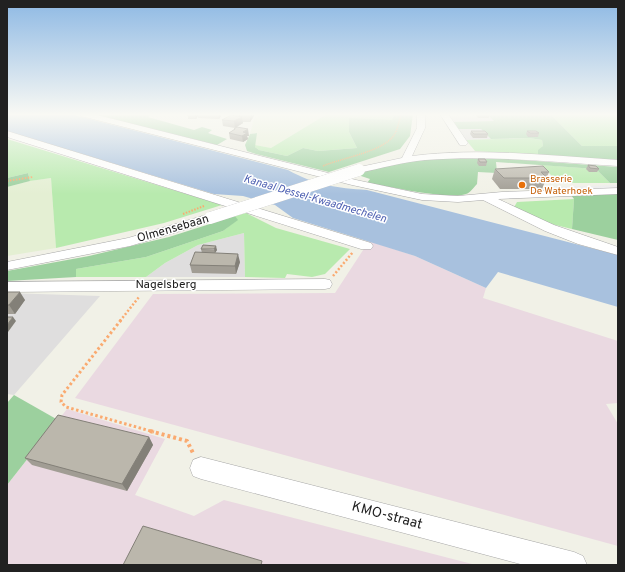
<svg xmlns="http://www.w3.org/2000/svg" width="625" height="572" font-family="Overpass,sans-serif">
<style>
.residential{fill:#dfdede}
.industrial{fill:#ead9e1}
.farmland{fill:#e4efd3}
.grass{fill:#b8eaae}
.forest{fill:#9cd09e}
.parking{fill:#ededed}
.water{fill:#a8c1de}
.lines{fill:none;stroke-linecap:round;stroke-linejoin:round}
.minor-casing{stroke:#a8a8a8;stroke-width:1}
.path-far4{stroke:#faaa70;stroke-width:1.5;stroke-dasharray:1 1;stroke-linecap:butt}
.path-far3{stroke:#faaa70;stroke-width:2;stroke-dasharray:1.5 1.5;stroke-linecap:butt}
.path-far2{stroke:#faaa70;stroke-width:2.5;stroke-dasharray:2 2;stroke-linecap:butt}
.path-far1{stroke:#faaa70;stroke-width:3;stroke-dasharray:2.5 2.5;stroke-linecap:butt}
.path{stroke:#faaa70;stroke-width:4;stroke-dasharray:3 3;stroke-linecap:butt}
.minor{fill:#fff;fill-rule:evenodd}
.minor-bridge-casing{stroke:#a8a8a8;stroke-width:12;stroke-linecap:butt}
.minor-bridge{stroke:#fff;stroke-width:12}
.wall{fill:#a19d94}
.shaded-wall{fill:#838078}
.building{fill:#bbb7ac;stroke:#838078}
.food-dot{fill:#e8710a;stroke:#fff;stroke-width:1.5}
.labels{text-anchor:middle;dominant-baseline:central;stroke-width:3;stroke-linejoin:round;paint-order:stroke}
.far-food-label{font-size:10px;fill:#c56008;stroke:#fff;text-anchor:start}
.far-water-label{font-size:11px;font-style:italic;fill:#4c5eb1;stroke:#fff}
.street-label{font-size:12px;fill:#212121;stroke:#fff}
.near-street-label{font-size:14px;fill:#212121;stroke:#fff}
</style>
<rect width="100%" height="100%" fill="#f1f1e7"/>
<g class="residential">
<path d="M448,114H487L494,121L453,122Z"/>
<path d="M458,129H481L491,139L466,140Z"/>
<path d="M244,233L245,277H146L165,263L198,245Z"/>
<path d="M7,293L100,296L14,395L7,394Z"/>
</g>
<g class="industrial">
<path d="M369,241L415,256L486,288L483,298L618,341V403L606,404L618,424V546L75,398L153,294L335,293Z"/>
<path d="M67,409L165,439L135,495L194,516L224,500L476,565H7V485Z"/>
</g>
<g class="farmland">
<path d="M263,114H327L271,148L255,145L256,133L250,134L254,119Z"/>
<path d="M51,178L56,248L7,256V187L30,181Z"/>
</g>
<g class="grass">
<path d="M327,114H394L392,120L349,132L357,148L318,151L303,148L287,156L259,150L255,147V145L271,148Z"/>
<path d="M550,114H618V146H582Z"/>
<path d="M529,138L542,140L543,146L538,155L475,151L466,140Z"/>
<path d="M7,139L209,201L222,205L164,223L56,248L51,178L30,181L28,173L7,178Z"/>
<path d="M542,165L596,169L610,183H558Z"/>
<path d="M574,199L572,229L547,223L513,209L517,202Z"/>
<path d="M246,213L276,228L350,249L325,274L312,277L287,274L285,278L245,277L244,233L198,245L165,263L146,277H76V269L146,257L223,231L237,220L235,216Z"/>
</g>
<g class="forest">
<path d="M93,114H151L148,117L194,130L202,127L212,130L208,133L227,139L217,145Z"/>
<path d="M394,114H413L410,136L400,149L329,172L256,154L247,151L245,145L250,134L257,133L255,147L259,150L287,156L303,148L318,151L357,148L349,132V118L392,120Z"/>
<path d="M487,114H550L582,146H618V160L538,155V150L543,146L542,140L529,138L491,139L481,129H458L453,122L494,121Z"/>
<path d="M481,157L618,167V183H610L596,169L496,162L497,173L478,172L477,184C474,187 470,193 466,194C446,200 389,186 367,183L370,179L355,174L391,164L439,158Z"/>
<path d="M28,173L30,181L7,187V178Z"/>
<path d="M618,194V240L572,229L574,199L571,195Z"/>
<path d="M235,216L238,220L223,231L146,257L76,269V277L7,281V271L89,256L169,237Z"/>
<path d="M14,395L58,420L7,485V403Z"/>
</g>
<path class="parking" d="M618,185V189L559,190L556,187Z"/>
<path class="water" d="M7,114H70L288,170C315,185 337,188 367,190L618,255V307L498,272L486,288L415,256L293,218L275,205L243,196L214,194L7,131Z"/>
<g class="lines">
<defs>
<g id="minor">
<path d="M80,114H93L356,180L422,194L458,196L502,192L618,188V194L498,199L554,225L618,247V255L578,244L545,231L483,200L458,202L422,200L352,185L81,116Z"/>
<path d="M417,114H425V128L412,156C480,147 550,156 618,160V166C554,162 489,155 425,160C403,162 381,168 359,173L355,172L354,170L355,168L402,158L417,128Z"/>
<path d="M440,114H448L468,143L466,145H460Z"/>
<path d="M7,131L371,243L373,246L371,249H361L7,137Z"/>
<path d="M210,214L214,215L216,218L214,221L130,246L7,270V262L128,238Z"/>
<path d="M325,279L330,280L332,284L330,288L325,289L7,292V282Z"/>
<path d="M201,457L574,552L583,556L587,565H524L201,479L193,476L190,468L193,460Z"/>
</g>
</defs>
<use href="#minor" class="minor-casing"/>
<path class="path-far4" d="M323,166C341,158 383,152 394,135C398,129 399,121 401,114"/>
<g class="path-far3">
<path d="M7,181L33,177"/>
<path d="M183,214L204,206"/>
</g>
<g class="path-far2">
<path d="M333,276L353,252"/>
<path d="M120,321L139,297"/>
</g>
<path class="path-far1" d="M121,320L62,395L61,402L66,407L154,432"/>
<path class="path" d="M150,431L187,441L194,455"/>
<use href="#minor" class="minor"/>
<defs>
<path id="minor-bridge" d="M210,218L359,170"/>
</defs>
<use href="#minor-bridge" class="minor-bridge-casing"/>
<use href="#minor-bridge" class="minor-bridge"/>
</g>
<g class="wall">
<path d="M189,114H221V116L219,119L198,118V116L196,119H188V116Z"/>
<path d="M239,114H254V116L250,122H243V123L235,128L223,126L222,120L239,116Z"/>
<path d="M470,114H490L489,118H478L475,114Z"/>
<path d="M234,129L249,136H247L248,139L243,142L230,139L229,133L234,130Z"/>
<path d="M471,131L488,134L487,138H473L470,134Z"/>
<path d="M527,131L539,133L538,137H528L526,134Z"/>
<path d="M478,159L487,162L486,166H479L477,163Z"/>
<path d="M588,165L599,169L597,172H589L586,169Z"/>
<path d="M495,169L549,172L542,189H500L492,179Z"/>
<path d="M201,249L217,250L215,253L240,262L236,274L192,273L190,265L202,253Z"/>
<path d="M7,292L25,300L15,314H7Z"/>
<path d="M149,437L153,445L127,491L32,465L25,458Z"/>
</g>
<g class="shaded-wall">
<path d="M197,114L198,116L196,119L195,116Z"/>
<path d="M218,114H221V116L219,119Z"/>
<path d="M251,114H254V116L250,122V116Z"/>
<path d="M242,117L243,123L235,128L234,121Z"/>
<path d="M248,129L249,136H247L248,139L243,142L242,136L243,132Z"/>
<path d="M216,246L217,250L215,253L214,249Z"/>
<path d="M238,254L240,262L236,274L235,266Z"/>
<path d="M20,292L25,300L15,314L9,305Z"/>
<path d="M13,317L16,321L8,332L7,331V325Z"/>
<path d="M149,437L153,445L127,491L122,484Z"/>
</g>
<g class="building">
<path d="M189,114H197L195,116H188Z"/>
<path d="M240,114H251L250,116H239Z"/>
<path d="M231,115L242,117L234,121L222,120Z"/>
<path d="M237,127L248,129L243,132L247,133L242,136L229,133L235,129H234Z"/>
<path d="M471,131H485L488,134H474Z"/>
<path d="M527,131H536L539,133H530Z"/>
<path d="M478,159H485L487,162H480Z"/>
<path d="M588,165L596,166L599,169L590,168Z"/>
<path d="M543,166L549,172H541L547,178H504L495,169Z"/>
<path d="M203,245L216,246L214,249H201Z"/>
<path d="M195,252L238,254L235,266L190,265Z"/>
<path d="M7,292H20L9,305H7Z"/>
<path d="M7,317H13L7,325Z"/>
<path d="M58,415L149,437L122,484L25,458Z"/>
<path d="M143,526L262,561L261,565H123Z"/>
</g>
<linearGradient id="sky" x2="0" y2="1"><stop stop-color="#8eb9e4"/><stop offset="0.59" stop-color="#f9f9f4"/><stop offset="1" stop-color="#f9f9f4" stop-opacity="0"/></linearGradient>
<rect width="625" height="194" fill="url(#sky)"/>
<circle class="food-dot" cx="522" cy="185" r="4"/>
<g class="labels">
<g class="far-food-label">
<text x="530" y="179">Brasserie<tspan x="530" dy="12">De Waterhoek</tspan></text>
</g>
<g class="far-water-label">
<text transform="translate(315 199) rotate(16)">Kanaal Dessel-Kwaadmechelen</text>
</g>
<g class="street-label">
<text transform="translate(173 229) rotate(-16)">Olmensebaan</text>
<text x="166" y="285">Nagelsberg</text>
</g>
<g class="near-street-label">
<text transform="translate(387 516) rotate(15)">KMO-straat</text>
</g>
</g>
<rect width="625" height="572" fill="none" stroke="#212121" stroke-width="16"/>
</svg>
